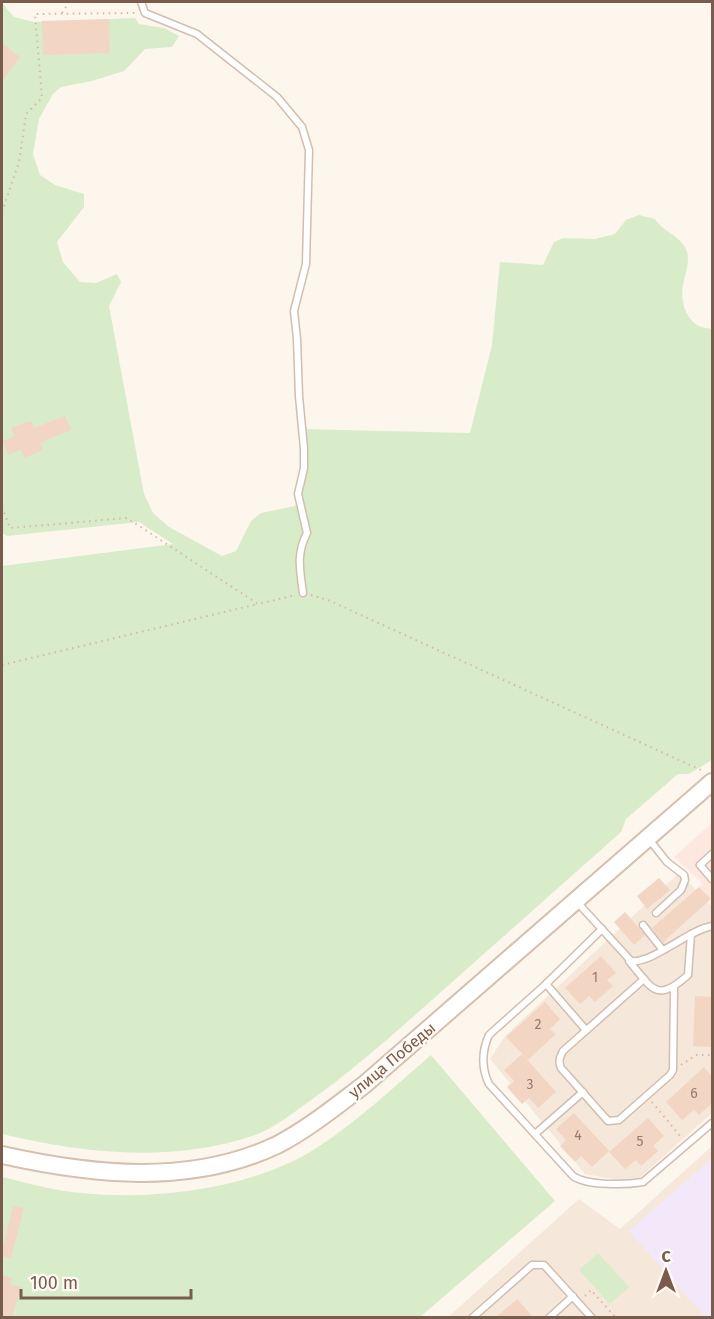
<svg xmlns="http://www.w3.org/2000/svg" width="714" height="1319" font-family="'Fira Sans',sans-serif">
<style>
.residential{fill:#f5e8da}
.commercial{fill:#fde8e0}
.education{fill:#f3e8fa}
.green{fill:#d8ecc9}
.building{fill:#f3d5c3}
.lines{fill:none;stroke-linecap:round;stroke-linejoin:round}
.lane-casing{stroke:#d1beb0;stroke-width:9}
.secondary-casing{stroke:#d6c0b0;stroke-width:20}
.path{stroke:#d9b8a5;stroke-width:2;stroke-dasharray:1.5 4.5;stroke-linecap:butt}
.lane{stroke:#fff;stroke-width:6}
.secondary{stroke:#fff;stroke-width:16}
.labels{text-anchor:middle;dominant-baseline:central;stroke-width:4.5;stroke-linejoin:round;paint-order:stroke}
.number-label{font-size:14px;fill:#987a6a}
.street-label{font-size:16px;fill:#7a5c4d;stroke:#fffaf3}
</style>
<rect width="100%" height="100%" fill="#fdf6ec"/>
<g class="residential">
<path d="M679,873L712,906V1113L634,1183L585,1174L490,1059L505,1036Z"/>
<path d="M712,1146V1317L447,1318L579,1199L620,1229Z"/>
</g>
<path class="commercial" d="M712,823V901L699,887L703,884L674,857Z"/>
<path class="education" d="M712,1158V1317L706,1318L629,1231Z"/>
<g class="green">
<path d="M2,3L14,17L34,22L135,18L139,24L164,28L179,36L172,47L145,49L124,71L92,81L61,87L53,94L39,119L33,154L40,175L55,185L84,194V207L57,242L63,262L80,282L96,283L117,274L121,282L109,306L144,494L153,513L169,527L222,556L236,551L251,521L261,513L295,506L301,497L300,429L470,433L492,345L500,262L543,265L554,242L563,238L595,239L615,234L626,220L639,215L655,219C663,232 683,237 687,252C690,263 685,274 683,285C680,299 685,319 699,326C702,328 709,328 712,329V760L689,774H678L626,819L621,832C555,891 489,949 423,1008C386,1041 348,1074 307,1103C289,1116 270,1131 249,1137C167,1163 83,1153 2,1134V566L173,544L139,522L7,536L2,533Z"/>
<path d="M431,1055L555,1201L420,1317L2,1318V1177C28,1183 55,1191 82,1193C157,1201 258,1188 321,1145C360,1119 395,1086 431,1055Z"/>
<path d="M598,1253L629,1287L610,1304L579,1270Z"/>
</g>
<g class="building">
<path d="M109,19L110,53L43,55L42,21Z"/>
<path d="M2,43L20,57L2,81Z"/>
<path d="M65,416L71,430L40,443L43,450L24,458L21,450L8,455L3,441L15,436L11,428L31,421L34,428Z"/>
<path d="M659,878L670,890L647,909L637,896Z"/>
<path d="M699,887L711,899L663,942L652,928Z"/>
<path d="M625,912L645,935L634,945L614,922Z"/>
<path d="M601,956L616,973L607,980L613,986L595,1002L589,996L580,1004L565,988Z"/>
<path d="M695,996L712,997V1047L693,1046Z"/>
<path d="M545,1002L560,1019L550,1029L556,1034L528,1060L506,1037Z"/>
<path d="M522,1054L556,1092L538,1108L529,1098L522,1104L507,1087L514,1081L504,1070Z"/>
<path d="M704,1067L712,1077V1103L699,1115L694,1110L682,1120L666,1102Z"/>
<path d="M574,1113L609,1151L592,1167L581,1156L575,1162L560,1146L566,1140L556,1129Z"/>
<path d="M648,1118L664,1136L653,1146L658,1151L641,1166L636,1160L625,1169L609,1152Z"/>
<path d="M13,1206L24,1208L11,1258L2,1256V1252Z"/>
<path d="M2,1275L12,1278L10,1285L21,1287L12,1317H2Z"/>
<path d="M517,1299L533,1317H496Z"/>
</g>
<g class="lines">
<defs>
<g id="lane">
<path d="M141,2L145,13L197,34L277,97L302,127L309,150L306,264L294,311L297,339L299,396L304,449V468L298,494L307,533C296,554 300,570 303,593"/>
<path d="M648,838L667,862L684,875L685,880L681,890L656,913"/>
<path d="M712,854L700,865L712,879"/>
<path d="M577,902L631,961C652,964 688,930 712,926"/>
<path d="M643,925L662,949"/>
<path d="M602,929L546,984L489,1035C482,1050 481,1068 489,1084L573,1176C587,1186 626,1185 643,1182L712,1123"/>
<path d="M629,961C652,988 656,1004 688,975L691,934"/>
<path d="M644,979L563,1051C560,1057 558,1061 561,1068L608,1121L619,1120L670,1075L673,1070L674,988"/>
<path d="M546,984L586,1030"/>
<path d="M535,1134L583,1092"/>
<path d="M472,1318L532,1265H544L592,1318"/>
<path d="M549,1318L573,1296"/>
</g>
<path id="secondary" d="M2,1155C92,1175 190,1186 277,1145C308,1129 336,1106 364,1085L712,782"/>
</defs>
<use href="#lane" class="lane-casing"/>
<use href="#secondary" class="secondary-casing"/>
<g class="path">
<path d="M62,13L69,2"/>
<path d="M2,212L19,162L26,114L42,98L35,14L136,13"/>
<path d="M2,507L10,528L127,518L258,604L296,595"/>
<path d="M311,595L328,600L701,770"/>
<path d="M2,665L258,604"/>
<path d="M681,1065L696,1055H712"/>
<path d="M652,1102L681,1137"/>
<path d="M585,1296L591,1290L616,1318"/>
</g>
<use href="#lane" class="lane"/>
<use href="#secondary" class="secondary"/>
</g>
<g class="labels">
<g class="number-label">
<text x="595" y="977">1</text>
<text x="538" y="1024">2</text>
<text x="530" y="1084">3</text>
<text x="694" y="1093">6</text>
<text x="578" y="1135">4</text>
<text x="640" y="1141">5</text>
</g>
<g class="street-label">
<text transform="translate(392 1060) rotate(-40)">улица Победы</text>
</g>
</g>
<rect width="714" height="1319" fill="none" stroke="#7a5c4d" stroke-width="6"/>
<g transform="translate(666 1271)" stroke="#fffaf3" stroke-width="4.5" paint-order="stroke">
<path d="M0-4.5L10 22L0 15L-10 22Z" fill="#7a5c4d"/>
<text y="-9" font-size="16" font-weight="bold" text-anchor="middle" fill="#7a5c4d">С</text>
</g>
<path d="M21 1289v9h170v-9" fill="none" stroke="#7a5c4d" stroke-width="3"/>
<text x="30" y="1289" font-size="18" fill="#7a5c4d" stroke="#fffaf3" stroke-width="4.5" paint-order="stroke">100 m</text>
</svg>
